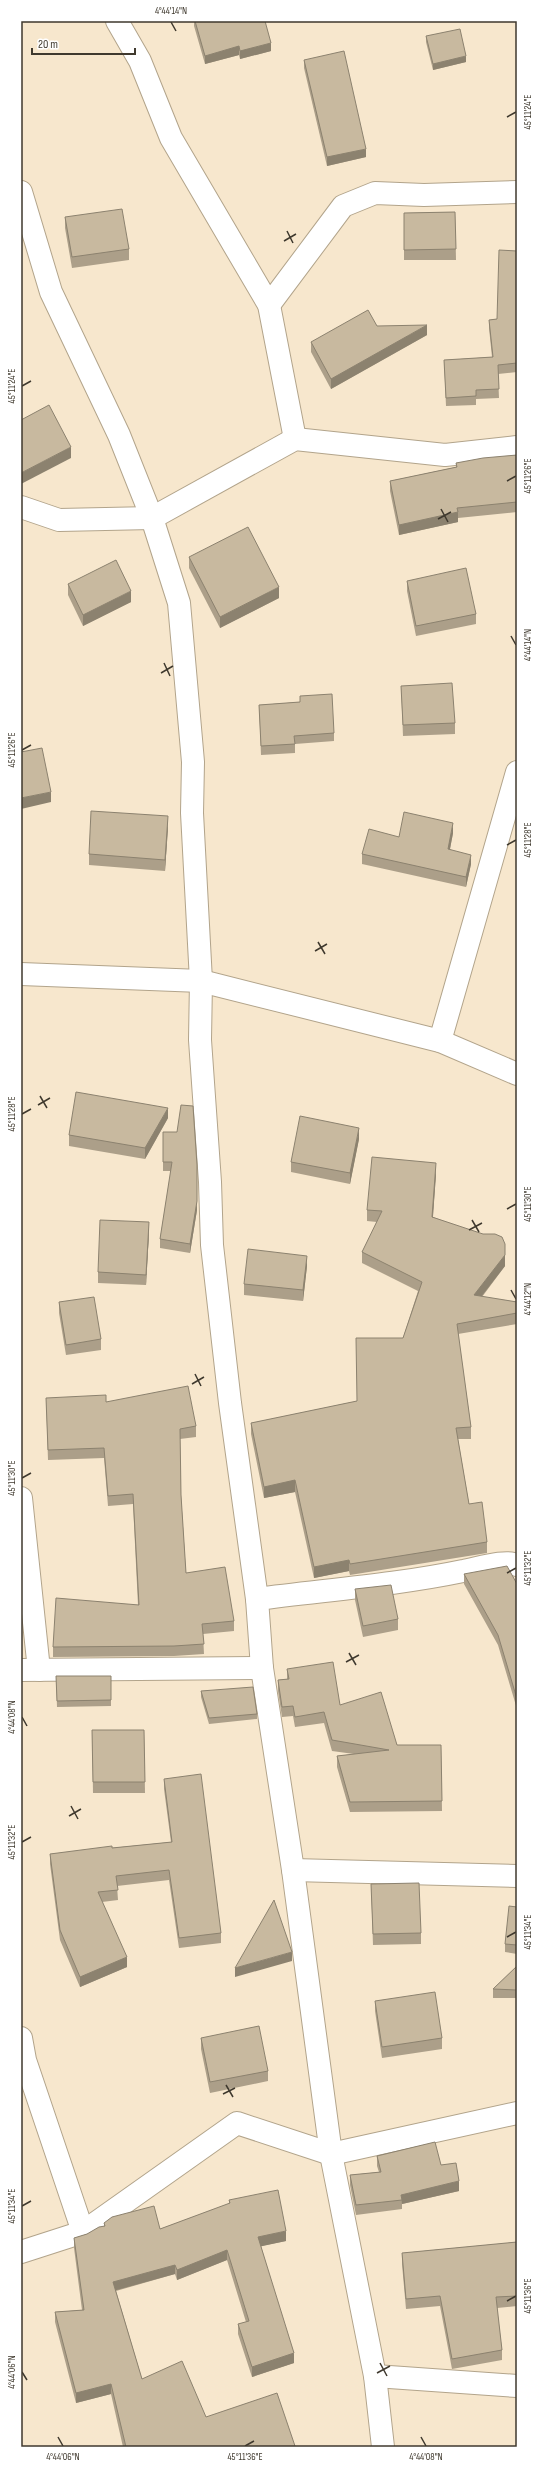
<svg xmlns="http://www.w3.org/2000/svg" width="538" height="2468" font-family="'Sofia Sans Condensed',sans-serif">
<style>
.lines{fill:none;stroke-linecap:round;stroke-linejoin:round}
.minor-casing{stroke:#b2a48b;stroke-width:24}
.minor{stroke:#fff;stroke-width:22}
.wall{fill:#ac9f89}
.shaded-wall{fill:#8c826f}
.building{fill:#c8b99f;stroke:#8c826f}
.ticks{fill:none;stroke:#3f392e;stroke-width:1.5}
.neatline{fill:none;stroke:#3f392e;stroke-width:1.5}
.ticks-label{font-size:10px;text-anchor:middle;fill:#3f392e}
</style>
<rect width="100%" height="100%" fill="#f7e7cd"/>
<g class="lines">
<defs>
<g id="minor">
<path d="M117,21L140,61L171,138L269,305L295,439"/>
<path d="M21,192L51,292L119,435L152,518L179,603L193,762L192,813L201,981L200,1040L210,1182L212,1245L230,1403L257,1599L262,1668L293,1870L331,2154L375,2376L383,2447"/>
<path d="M269,305L343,206L375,193L424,195L517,192"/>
<path d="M21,507L59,520L152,518L295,439L445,455L517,447"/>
<path d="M21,974L201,981L440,1041L517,1074"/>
<path d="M440,1041L517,772"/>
<path d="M21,1498L39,1670"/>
<path d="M257,1599C325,1590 396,1585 463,1571C476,1569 506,1559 517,1565"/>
<path d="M21,1670L262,1668"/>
<path d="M293,1870L517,1876"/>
<path d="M21,2038L25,2060L83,2232"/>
<path d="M21,2252L83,2232L237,2123L331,2154L517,2113"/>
<path d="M375,2376L517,2386"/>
</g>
</defs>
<use href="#minor" class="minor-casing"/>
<use href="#minor" class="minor"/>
</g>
<g class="wall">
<path d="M194,21H265L271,51L240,59L239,55L205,64L194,26Z"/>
<path d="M426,36L466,62L433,70L426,42Z"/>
<path d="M304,60L366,157L327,166L304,68Z"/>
<path d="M455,212L456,260H404V213Z"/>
<path d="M65,217L129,249V260L72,268L65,228Z"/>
<path d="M517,251V372L498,374L499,398L476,399V405L446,406L444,360L492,357L489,328V320L497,319Z"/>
<path d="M427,335L331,389L311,352V342Z"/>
<path d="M517,455V512L458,518V522L399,535L390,491V481L456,467V463Z"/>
<path d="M189,557L279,598L220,628L189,568Z"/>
<path d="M407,581L476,614V624L416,636L407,591Z"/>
<path d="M68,584L131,602L83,626L68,595Z"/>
<path d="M401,686L455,723V734L403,736Z"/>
<path d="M300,696L334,733V741L295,744V753L261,755L259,705L300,702Z"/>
<path d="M168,827L165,871L89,865V854Z"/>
<path d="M453,833L450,849L471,864L466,887L362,864V854L399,837Z"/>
<path d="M168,1118L145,1159L69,1146V1135Z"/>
<path d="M163,1132L197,1210L190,1253L160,1248V1239L171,1171H163Z"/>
<path d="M359,1139L350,1184L291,1172V1162Z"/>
<path d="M436,1174L433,1217L505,1244V1266L482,1297L517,1302V1324L458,1334L471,1427V1439H458L469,1504L487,1542V1553L350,1575L349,1571L314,1578L295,1492L264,1498L251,1434V1423L357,1401L403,1338L418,1291L362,1263V1252L377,1222L367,1221V1210Z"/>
<path d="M149,1233L146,1285L98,1283V1272Z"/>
<path d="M307,1266L303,1301L244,1295V1284Z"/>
<path d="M59,1302L101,1339V1350L66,1355L59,1313Z"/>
<path d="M46,1398L106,1402L196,1426V1437L180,1439L181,1495L186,1573L234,1621V1631L203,1634L204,1654L174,1656L53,1657V1647L138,1605L133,1504L108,1506L104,1458L48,1460Z"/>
<path d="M464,1574L517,1584V1709L498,1645L464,1584Z"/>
<path d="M355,1589L398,1619V1630L363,1637L355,1600Z"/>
<path d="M287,1669L397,1745H441L442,1811L350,1812L337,1767V1756L354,1754L332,1751L324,1723L295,1727L293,1716L282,1717L278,1691V1680L287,1679Z"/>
<path d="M56,1676H111V1706L57,1707Z"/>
<path d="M201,1691L257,1714V1719L209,1724L201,1697Z"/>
<path d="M92,1730H144L145,1793H93Z"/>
<path d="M164,1779L221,1933V1943L179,1948L169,1880L117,1886L118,1900L102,1902L127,1967L80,1987L60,1940L50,1864V1854L171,1842L164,1789Z"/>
<path d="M371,1884L421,1933V1944L373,1945Z"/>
<path d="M517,1907V1954L505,1952V1944Z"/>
<path d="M517,1966V1998H493V1989Z"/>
<path d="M375,2001L442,2038V2049L382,2058L375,2011Z"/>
<path d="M201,2038L268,2071V2081L210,2093L201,2049Z"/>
<path d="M377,2156L441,2165L459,2191L402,2204V2209L356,2215L350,2185V2175L379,2172L377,2166Z"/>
<path d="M229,2200L286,2241L261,2246L294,2363L252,2377L238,2334V2324L246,2322L227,2260L177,2280L175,2274L116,2291L142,2379L206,2417L295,2447H123L111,2394L76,2403L55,2322V2312L82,2310L74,2248V2238L87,2234L104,2226V2223L160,2229L229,2204Z"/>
<path d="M517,2242V2306L497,2308L502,2350V2360L452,2369L440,2306L406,2309L402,2264V2253Z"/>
</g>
<g class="shaded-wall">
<path d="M271,43V51L240,59V51Z"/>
<path d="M239,46V55L205,64V56Z"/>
<path d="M466,56V62L433,70V64Z"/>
<path d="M366,149V157L327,166V157Z"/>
<path d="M427,325V335L331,389V379Z"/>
<path d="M71,447V458L21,484V473Z"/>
<path d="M458,512V522L399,535V525Z"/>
<path d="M279,587V598L220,628V617Z"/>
<path d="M131,591V602L83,626V615Z"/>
<path d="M51,792V802L21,809V798Z"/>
<path d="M168,816V827L165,871V860Z"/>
<path d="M453,823V833L448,859V849Z"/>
<path d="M471,855V864L466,887V877Z"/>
<path d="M168,1108V1118L145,1159V1148Z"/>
<path d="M359,1128V1139L350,1184V1173Z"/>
<path d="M436,1163V1174L432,1228V1217Z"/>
<path d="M197,1201V1210L190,1253V1244Z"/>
<path d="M149,1222V1233L146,1285V1275Z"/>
<path d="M505,1255V1266L474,1306V1295Z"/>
<path d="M307,1256V1266L303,1301V1290Z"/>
<path d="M295,1480V1492L264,1498V1487Z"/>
<path d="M349,1560V1571L314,1578V1567Z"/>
<path d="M292,1952V1961L235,1977V1968Z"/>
<path d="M127,1957V1967L80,1987V1977Z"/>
<path d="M459,2181V2191L402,2204L401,2195Z"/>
<path d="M286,2231V2241L258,2247V2237Z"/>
<path d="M227,2250V2260L177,2280V2270Z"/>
<path d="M175,2265V2274L113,2291V2282Z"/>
<path d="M294,2353V2363L252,2377V2367Z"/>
<path d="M111,2384V2394L76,2403V2393Z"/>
</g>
<g class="building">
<path d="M195,21H265L271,43L240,51L239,46L205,56Z"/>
<path d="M460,29L466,56L433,64L426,36Z"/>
<path d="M344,51L366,149L327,157L304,60Z"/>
<path d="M122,209L129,249L72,257L65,217Z"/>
<path d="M455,212L456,249L404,250V213Z"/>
<path d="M499,250L517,251V363L498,365L499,389L476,390V396L446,398L444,360L493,357L489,320L497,319Z"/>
<path d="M368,310L377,326L427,325L331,379L311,342Z"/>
<path d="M49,405L71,447L21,473V420Z"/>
<path d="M517,455V502L457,508L458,512L399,525L390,481L457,467L456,463L483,458Z"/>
<path d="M248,527L279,587L220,617L189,557Z"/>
<path d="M116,560L131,591L83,615L68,584Z"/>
<path d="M466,568L476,614L416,626L407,581Z"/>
<path d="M452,683L455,723L403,725L401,686Z"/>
<path d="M332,694L334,733L294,736L295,744L261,746L259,705L300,702V696Z"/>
<path d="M42,748L51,792L21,798V752Z"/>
<path d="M91,811L168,816L165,860L89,854Z"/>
<path d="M404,812L453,823L448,849L471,855L466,877L362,854L369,829L399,837Z"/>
<path d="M76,1092L168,1108L145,1148L69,1135Z"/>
<path d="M181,1105L193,1106L197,1165V1201L190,1244L160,1239L172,1162H163V1132H177Z"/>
<path d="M300,1116L359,1128L350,1173L291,1162Z"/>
<path d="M372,1157L436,1163L432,1217L483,1234H495L502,1237L505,1244V1255L474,1295L517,1302V1313L457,1324L471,1427L456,1428L469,1504L482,1502L487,1542L350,1564L349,1560L314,1567L295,1480L264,1487L251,1423L357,1401L356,1338H403L422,1282L362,1252L382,1211L367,1210Z"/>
<path d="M100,1220L149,1222L146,1275L98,1272Z"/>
<path d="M248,1249L307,1256L303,1290L244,1284Z"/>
<path d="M94,1297L101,1339L66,1345L59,1302Z"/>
<path d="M188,1386L196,1426L180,1429L181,1495L186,1573L225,1567L234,1621L202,1624L204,1644L174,1646L53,1647L56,1598L139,1605L133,1494L108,1496L104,1448L48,1450L46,1398L106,1395V1402Z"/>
<path d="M507,1566L517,1584V1699L498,1635L464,1574Z"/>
<path d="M391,1585L398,1619L363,1626L355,1589Z"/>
<path d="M333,1662L340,1705L381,1692L397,1745H441L442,1801L350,1802L337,1756L389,1750L332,1740L324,1712L295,1717L293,1706L282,1707L278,1680L289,1679L287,1669Z"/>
<path d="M56,1676H111V1700L57,1701Z"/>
<path d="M253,1687L257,1714L209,1718L201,1691Z"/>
<path d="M92,1730H144L145,1782H93Z"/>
<path d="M201,1774L221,1933L179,1938L169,1870L116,1876L118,1890L98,1892L127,1957L80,1977L60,1930L50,1854L112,1846V1848L172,1842L164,1779Z"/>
<path d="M419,1883L421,1933L373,1934L371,1884Z"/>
<path d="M274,1900L292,1952L235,1968Z"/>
<path d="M509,1906L517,1907V1945L505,1944Z"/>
<path d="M517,1966V1990L493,1989Z"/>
<path d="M435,1992L442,2038L382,2047L375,2001Z"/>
<path d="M259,2026L268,2071L210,2082L201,2038Z"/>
<path d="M435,2142L441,2165L456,2163L459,2181L401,2195L402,2200L356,2205L350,2175L381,2172L377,2156Z"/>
<path d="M278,2190L286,2231L258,2237L294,2353L252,2367L238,2324L249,2321L227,2250L177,2270L175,2265L113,2282L142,2379L182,2361L206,2417L277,2393L295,2446L293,2447H126L111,2384L76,2393L55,2312L84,2310L74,2238L87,2234L99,2227L105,2226L104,2223L112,2217L154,2206L160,2229L230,2203L229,2200Z"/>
<path d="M517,2242V2296L496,2297L502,2350L452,2359L440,2296L406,2299L402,2253Z"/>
</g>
<path class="ticks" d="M171,22L176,31M507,117L516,112M287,231L293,243M284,241L296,234M22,386L31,381M507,481L516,476M441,509L448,522M438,519L451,512M511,636L516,645M164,663L170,676M161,673L173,666M22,750L31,745M507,845L516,840M318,942L325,954M315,951L327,944M40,1096L47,1108M38,1105L50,1098M22,1114L31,1109M507,1209L516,1204M472,1220L479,1232M469,1230L482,1223M511,1290L516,1299M195,1374L201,1386M192,1384L204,1377M22,1478L31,1473M507,1573L516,1568M349,1653L356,1665M346,1662L359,1655M22,1717L27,1726M71,1806L78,1819M69,1816L81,1809M22,1842L31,1837M507,1937L516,1932M226,2085L233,2097M223,2094L235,2088M22,2206L31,2201M507,2301L516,2296M380,2363L387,2376M22,2372L27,2380M377,2373L390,2366M58,2437L63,2446M421,2437L426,2446M245,2446L254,2441"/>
<rect width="538" height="2468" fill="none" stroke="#ffffff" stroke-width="44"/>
<path d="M32 48v6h103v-6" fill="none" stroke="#3f392e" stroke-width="2"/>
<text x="38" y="48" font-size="12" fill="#3f392e" stroke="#ffffff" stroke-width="3" paint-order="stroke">20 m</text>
<rect x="22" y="22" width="494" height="2424" class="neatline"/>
<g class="ticks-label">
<text x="171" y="14">4°44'14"N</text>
<text transform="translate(527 112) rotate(-90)" y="4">45°11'24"E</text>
<text transform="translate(11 386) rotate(-90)" y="4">45°11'24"E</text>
<text transform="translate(527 476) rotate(-90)" y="4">45°11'26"E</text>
<text transform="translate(527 645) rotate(-90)" y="4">4°44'14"N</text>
<text transform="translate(11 750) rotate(-90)" y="4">45°11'26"E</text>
<text transform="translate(527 840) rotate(-90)" y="4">45°11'28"E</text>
<text transform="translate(11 1114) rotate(-90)" y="4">45°11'28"E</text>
<text transform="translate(527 1204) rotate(-90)" y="4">45°11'30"E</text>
<text transform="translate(527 1299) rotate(-90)" y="4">4°44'12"N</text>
<text transform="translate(11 1478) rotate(-90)" y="4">45°11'30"E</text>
<text transform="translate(527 1568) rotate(-90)" y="4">45°11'32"E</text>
<text transform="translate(11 1717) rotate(-90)" y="4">4°44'08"N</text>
<text transform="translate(11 1842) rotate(-90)" y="4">45°11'32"E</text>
<text transform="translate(527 1932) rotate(-90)" y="4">45°11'34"E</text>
<text transform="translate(11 2206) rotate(-90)" y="4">45°11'34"E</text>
<text transform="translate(527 2296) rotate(-90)" y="4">45°11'36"E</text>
<text transform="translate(11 2372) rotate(-90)" y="4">4°44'06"N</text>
<text x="63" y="2460">4°44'06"N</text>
<text x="245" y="2460">45°11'36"E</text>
<text x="426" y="2460">4°44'08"N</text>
</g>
</svg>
